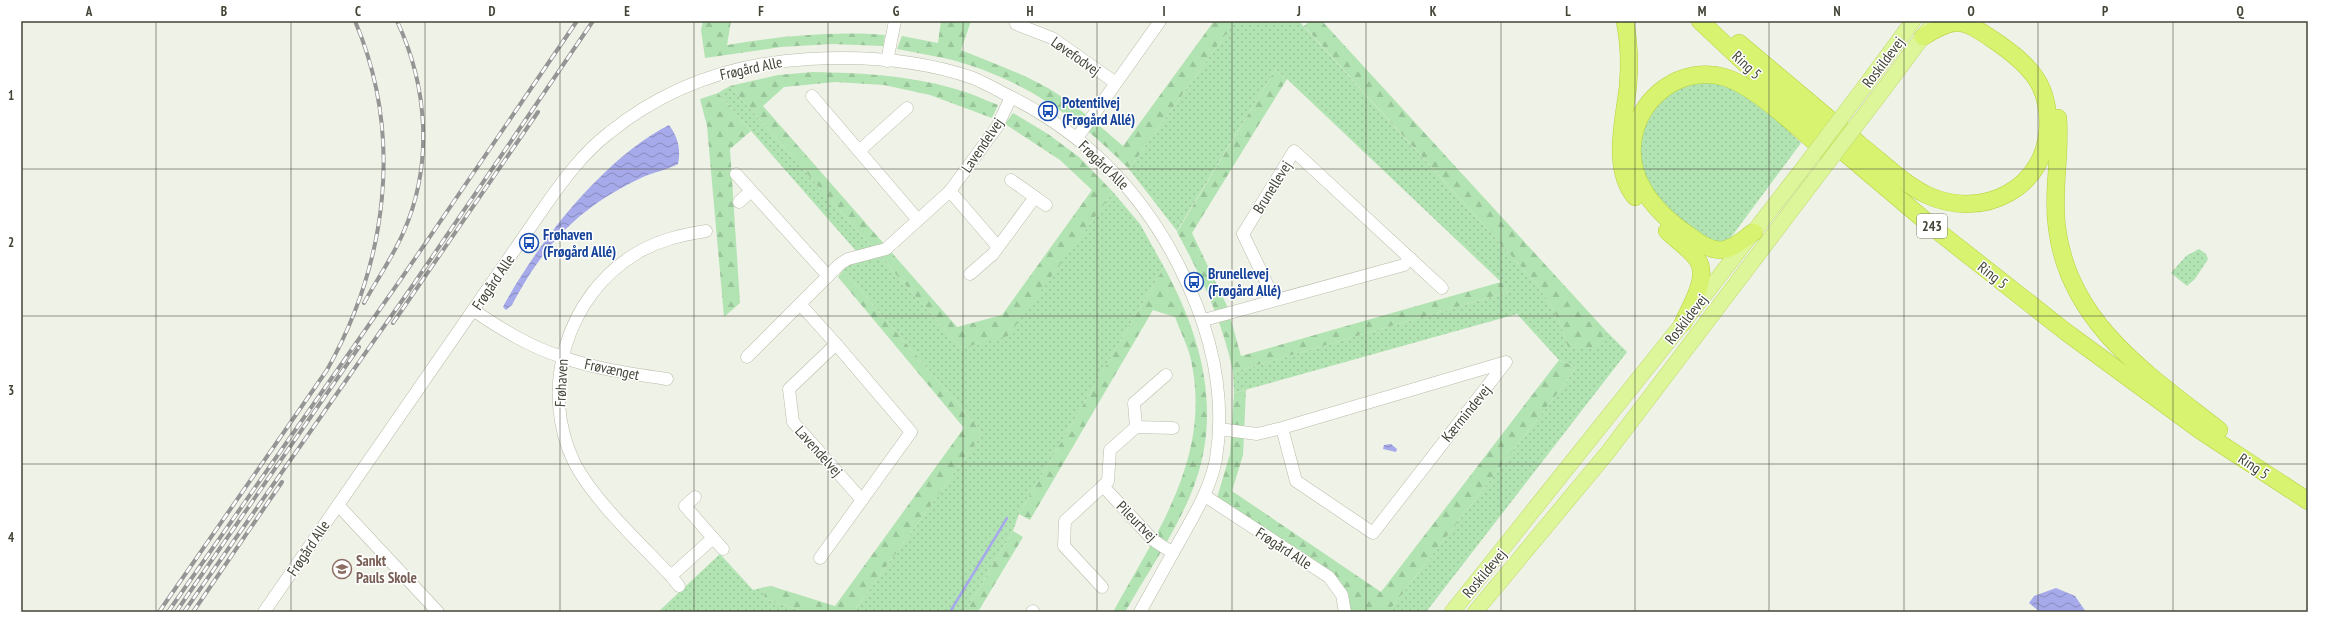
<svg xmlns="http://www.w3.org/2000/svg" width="2329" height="633" font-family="'PT Sans Narrow',sans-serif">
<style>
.grass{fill:url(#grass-dots)}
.forest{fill:url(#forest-firs)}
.water{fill:url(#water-waves)}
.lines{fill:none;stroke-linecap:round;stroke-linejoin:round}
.stream{stroke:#a6a9ea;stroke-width:2.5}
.minor-casing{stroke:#b8bca9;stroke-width:13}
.major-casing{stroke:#bfda6c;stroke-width:16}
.highway-casing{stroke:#b7d141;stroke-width:18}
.minor{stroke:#fff;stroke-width:12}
.major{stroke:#def69a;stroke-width:15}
.highway{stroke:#d7f370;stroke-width:17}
.rail-casing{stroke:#959595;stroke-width:4}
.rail{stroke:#fff;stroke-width:2.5;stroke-dasharray:8;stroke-linecap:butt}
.major-bridge-casing{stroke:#bfda6c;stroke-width:16;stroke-linecap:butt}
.major-bridge{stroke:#def69a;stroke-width:15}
.grid{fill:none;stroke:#424436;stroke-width:1;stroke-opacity:0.55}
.labels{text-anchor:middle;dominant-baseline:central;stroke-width:3;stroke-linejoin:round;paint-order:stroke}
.shield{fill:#fff;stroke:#7b7c72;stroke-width:1}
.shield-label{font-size:14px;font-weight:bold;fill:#424436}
.street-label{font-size:15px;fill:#424436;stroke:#fff}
.transit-label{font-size:15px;font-weight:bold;fill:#164399;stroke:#fff;text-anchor:start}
.education-label{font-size:15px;font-weight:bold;fill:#785e54;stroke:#fff;text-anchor:start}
.neatline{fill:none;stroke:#424436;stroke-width:1.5}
.grid-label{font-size:13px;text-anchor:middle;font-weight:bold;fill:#424436}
</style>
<defs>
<pattern id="grass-dots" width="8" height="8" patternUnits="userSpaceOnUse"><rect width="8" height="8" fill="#b2e3b2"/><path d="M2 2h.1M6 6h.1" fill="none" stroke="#9ac49a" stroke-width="1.8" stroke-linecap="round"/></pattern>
<pattern id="forest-firs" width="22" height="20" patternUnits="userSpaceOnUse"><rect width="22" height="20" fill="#b2e3b2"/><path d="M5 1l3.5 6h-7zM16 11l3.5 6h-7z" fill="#9ac49a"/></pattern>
<pattern id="water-waves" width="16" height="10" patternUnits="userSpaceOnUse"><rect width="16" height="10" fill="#a6a9ea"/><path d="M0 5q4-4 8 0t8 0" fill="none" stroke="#898bbe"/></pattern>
</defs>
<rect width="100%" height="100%" fill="#eff2e6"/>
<g class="grass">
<path d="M1235,21H1299L1536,283C1551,304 1562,322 1568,348L1597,346L1607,332L1627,352L1426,612H1388L1564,385L1576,367L1559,360L1517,314L1234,393L1233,372L1508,292L1501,282L1287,79L1275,70L1177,231L1129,169Z"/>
<path d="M1717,82L1750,95L1801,143L1726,244L1717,245L1678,219L1645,182L1638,164L1641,126L1662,97L1688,84Z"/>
<path d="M730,86L961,348L1008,335L1113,192L1140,224L1164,267L1019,514L1013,531L965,612H849L854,611L983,433L843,270L856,251L718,93Z"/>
<path d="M2199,249L2206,254L2208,259L2195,279L2187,286L2171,273L2186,256Z"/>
<path d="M720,554L753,590L765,587L764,599L806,612H658Z"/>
</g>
<g class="forest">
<path d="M703,21H731L727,45C781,36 831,31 885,35L883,46L832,44L781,47L705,58L701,30Z"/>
<path d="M941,21H971L961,50C994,64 1029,75 1059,95C1082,110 1102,128 1123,146L1214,21H1235L1129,169C1084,123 1031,85 969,65C946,57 921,54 897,49L902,36L938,43Z"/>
<path d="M1310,21H1322L1607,332L1597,347L1568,348C1562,322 1551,304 1536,283L1304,26Z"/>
<path d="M1275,70L1287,79L1192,233L1227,306L1241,356L1501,282L1508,292L1233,372C1223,322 1201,276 1177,232Z"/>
<path d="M813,72C860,73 906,75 952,88C968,92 983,99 998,105L992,118L930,95L884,85L835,82L784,87L763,106L957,327L1002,315L1092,190L1060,160L1005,124L1013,113L1048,134L1079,157L1113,192L1008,336L961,348L730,86L778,75Z"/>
<path d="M718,93L751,131L730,149L740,303L724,317L707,126L700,99Z"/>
<path d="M1164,267C1203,339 1224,417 1190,496C1173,536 1147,574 1125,612H1113C1157,532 1212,457 1191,360C1188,346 1180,331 1175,317L1153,310L1030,520L1019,514Z"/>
<path d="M843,270L983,433L854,611L806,612L764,599L765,587L771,586L835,606L964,428L838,277Z"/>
<path d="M1559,360L1576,367L1564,385L1388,612H1349L1347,598L1217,498L1230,454L1234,393L1246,390L1243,455L1232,491L1381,592Z"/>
<path d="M1013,531L1023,537L978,612H965Z"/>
</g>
<g class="water">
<path d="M669,125C678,137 681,149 678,164C667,170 654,172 643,177C579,207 545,243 512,305L506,310L503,307L505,303C540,240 604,158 669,125Z"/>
<path d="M1391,444L1397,449L1396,452L1383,449L1384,445Z"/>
<path d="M2056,588L2075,596L2086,612H2040L2029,603L2034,596Z"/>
</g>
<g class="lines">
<path class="stream" d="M950,612L1007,518"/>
<defs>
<g id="minor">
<path d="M1017,21L1016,24L1052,38L1116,83"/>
<path d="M887,61L895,21"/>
<path d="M812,96L918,220"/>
<path d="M1077,138L1160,21"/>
<path d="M859,151L907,108"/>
<path d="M736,174L828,276"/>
<path d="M1011,180L1046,205"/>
<path d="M950,191L998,247"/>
<path d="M739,202L751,191"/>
<path d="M970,274L993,254L1035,197"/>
<path d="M1271,301L1267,284L1243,234L1294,151L1442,288"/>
<path d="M800,304L836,344L789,389L793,422L862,500L820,558"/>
<path d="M473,310C501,329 530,347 562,357C596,369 632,374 667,379"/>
<path d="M1204,320L1404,265L1410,258"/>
<path d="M836,344L911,432L862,500"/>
<path d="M747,357L840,264L848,259L886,249L950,191L997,127L1011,97"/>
<path d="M1136,427L1134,403L1166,375"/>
<path d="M1219,429L1257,434L1282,428L1506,362L1373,533L1296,481L1282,428"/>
<path d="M1103,486L1108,481L1110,450L1136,427L1173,428"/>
<path d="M1205,496L1329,577L1342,595L1345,612"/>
<path d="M695,497L685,506L713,538L671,576C640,543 596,503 575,464C538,390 566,295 637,253C659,240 681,235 706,231"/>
<path d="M338,505L438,612"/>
<path d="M713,538L723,549"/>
<path d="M671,576L679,586"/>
<path d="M1102,587L1064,546L1065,521L1103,486L1153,540L1173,553"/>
<path d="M264,612L545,206C564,179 583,153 609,133C667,86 735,63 809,59C863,56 921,60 973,78C985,83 997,90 1009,96C1084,133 1141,191 1179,266C1210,327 1227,391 1216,459C1210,490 1194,515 1179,542C1166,565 1153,589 1140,612"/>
<path d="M1032,612L1033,611"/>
</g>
<g id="major">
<path d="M1865,86L1913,21"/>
<path d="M1878,97L1930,27"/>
<path d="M1452,612L1683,323L1800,172"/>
<path d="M1475,612L1608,452L1813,182"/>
</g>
<g id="highway">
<path d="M1625,21C1629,42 1630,64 1628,86C1624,121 1611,167 1635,197"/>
<path d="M1700,21L1800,115L1935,229L2066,332L2201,431L2308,501"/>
<path d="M1739,43C1779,77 1819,110 1859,144C1881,161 1902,183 1927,195C1983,221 2048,188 2048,123C2048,108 2045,93 2037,80C2027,64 2011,52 1995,41C1963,19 1956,16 1923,37"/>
<path d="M2058,118C2061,155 2052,191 2057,228C2069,324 2149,375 2219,430"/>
<path d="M1667,231C1676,240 1689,248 1697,259C1710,276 1690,307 1683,323"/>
<path d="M1754,232C1746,237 1736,247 1726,249C1714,253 1699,243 1690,236C1672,224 1654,208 1643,189C1622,154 1633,110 1666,87C1682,76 1704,71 1724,77C1756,86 1803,133 1831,156"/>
</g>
</defs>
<use href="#minor" class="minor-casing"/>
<use href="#major" class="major-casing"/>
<use href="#highway" class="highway-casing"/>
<use href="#minor" class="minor"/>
<use href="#major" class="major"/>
<use href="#highway" class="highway"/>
<defs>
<g id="rail">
<path d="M364,303C377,279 393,257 404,231C433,164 428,87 397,21"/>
<path d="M393,323L538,112"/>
<path d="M159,612L327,370C387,263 404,136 355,21"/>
<path d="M168,612L401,279L577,21"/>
<path d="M176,612L359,347"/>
<path d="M184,612L413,285L593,21"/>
<path d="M193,612L282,482"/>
</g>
</defs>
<use href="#rail" class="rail-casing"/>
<use href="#rail" class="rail"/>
<defs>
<g id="major-bridge">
<path d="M1800,172L1865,86"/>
<path d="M1813,182L1878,97"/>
</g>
</defs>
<use href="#major-bridge" class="major-bridge-casing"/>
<use href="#major-bridge" class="major-bridge"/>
</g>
<path class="grid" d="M156,21V612M291,21V612M425,21V612M560,21V612M694,21V612M828,21V612M963,21V612M1097,21V612M1232,21V612M1366,21V612M1501,21V612M1635,21V612M1769,21V612M1904,21V612M2038,21V612M2173,21V612M21,169H2308M21,316H2308M21,464H2308"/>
<defs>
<symbol id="bus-ring" viewBox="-11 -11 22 22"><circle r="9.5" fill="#fff" stroke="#1a4fb4" stroke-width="1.5"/><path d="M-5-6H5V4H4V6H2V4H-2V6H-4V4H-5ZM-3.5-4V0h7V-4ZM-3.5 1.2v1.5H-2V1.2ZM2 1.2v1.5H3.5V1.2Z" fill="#1a4fb4"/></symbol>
<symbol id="school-ring" viewBox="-11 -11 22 22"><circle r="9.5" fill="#fff" stroke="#8d6e63" stroke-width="1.5"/><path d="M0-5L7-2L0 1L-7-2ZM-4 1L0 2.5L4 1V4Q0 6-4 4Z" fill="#8d6e63"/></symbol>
</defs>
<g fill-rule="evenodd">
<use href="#bus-ring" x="1037" y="100" width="22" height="22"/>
<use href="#bus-ring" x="518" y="232" width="22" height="22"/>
<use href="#bus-ring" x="1183" y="271" width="22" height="22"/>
<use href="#school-ring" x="331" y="558" width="22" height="22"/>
</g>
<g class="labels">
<rect class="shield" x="1917" y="214" width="30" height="24" rx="3"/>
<g class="shield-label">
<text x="1932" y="226">243</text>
</g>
<g class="street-label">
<text transform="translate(1076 56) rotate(35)">Løvefodvej</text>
<text transform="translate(1883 62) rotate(-53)">Roskildevej</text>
<text transform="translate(1747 65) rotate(43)">Ring 5</text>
<text transform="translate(751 68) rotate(-12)">Frøgård Alle</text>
<text transform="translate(982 145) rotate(-56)">Lavendelvej</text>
<text transform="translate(1104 165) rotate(44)">Frøgård Alle</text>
<text transform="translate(1272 187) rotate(-58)">Brunellevej</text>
<text transform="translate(1993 275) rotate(38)">Ring 5</text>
<text transform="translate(493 282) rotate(-56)">Frøgård Alle</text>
<text transform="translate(1686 319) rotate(-52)">Roskildevej</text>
<text transform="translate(612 369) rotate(12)">Frøvænget</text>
<text transform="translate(561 383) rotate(-87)">Frøhaven</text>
<text transform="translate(1466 413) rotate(-51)">Kærmindevej</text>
<text transform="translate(819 451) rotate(48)">Lavendelvej</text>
<text transform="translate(2254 466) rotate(34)">Ring 5</text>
<text transform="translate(1137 521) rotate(45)">Pileurtvej</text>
<text transform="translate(308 548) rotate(-56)">Frøgård Alle</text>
<text transform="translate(1284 548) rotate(33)">Frøgård Alle</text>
<text transform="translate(1484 573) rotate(-50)">Roskildevej</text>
</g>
<g class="transit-label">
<text x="1062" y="102">Potentilvej<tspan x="1062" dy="17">(Frøgård Allé)</tspan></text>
<text x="543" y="234">Frøhaven<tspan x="543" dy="17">(Frøgård Allé)</tspan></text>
<text x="1208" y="273">Brunellevej<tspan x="1208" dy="17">(Frøgård Allé)</tspan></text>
</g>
<g class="education-label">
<text x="356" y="560">Sankt<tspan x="356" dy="17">Pauls Skole</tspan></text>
</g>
</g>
<rect width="2329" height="633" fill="none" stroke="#ffffff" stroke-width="44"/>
<rect x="22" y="22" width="2285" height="589" class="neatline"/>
<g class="grid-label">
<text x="89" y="16">A</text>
<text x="224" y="16">B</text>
<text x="358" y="16">C</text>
<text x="492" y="16">D</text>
<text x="627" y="16">E</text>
<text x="761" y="16">F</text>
<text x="896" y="16">G</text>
<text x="1030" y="16">H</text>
<text x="1164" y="16">I</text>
<text x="1299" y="16">J</text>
<text x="1433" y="16">K</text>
<text x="1568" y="16">L</text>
<text x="1702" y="16">M</text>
<text x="1837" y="16">N</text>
<text x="1971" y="16">O</text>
<text x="2105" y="16">P</text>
<text x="2240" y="16">Q</text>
<text x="11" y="100">1</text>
<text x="11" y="247">2</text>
<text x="11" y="395">3</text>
<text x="11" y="542">4</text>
</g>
</svg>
